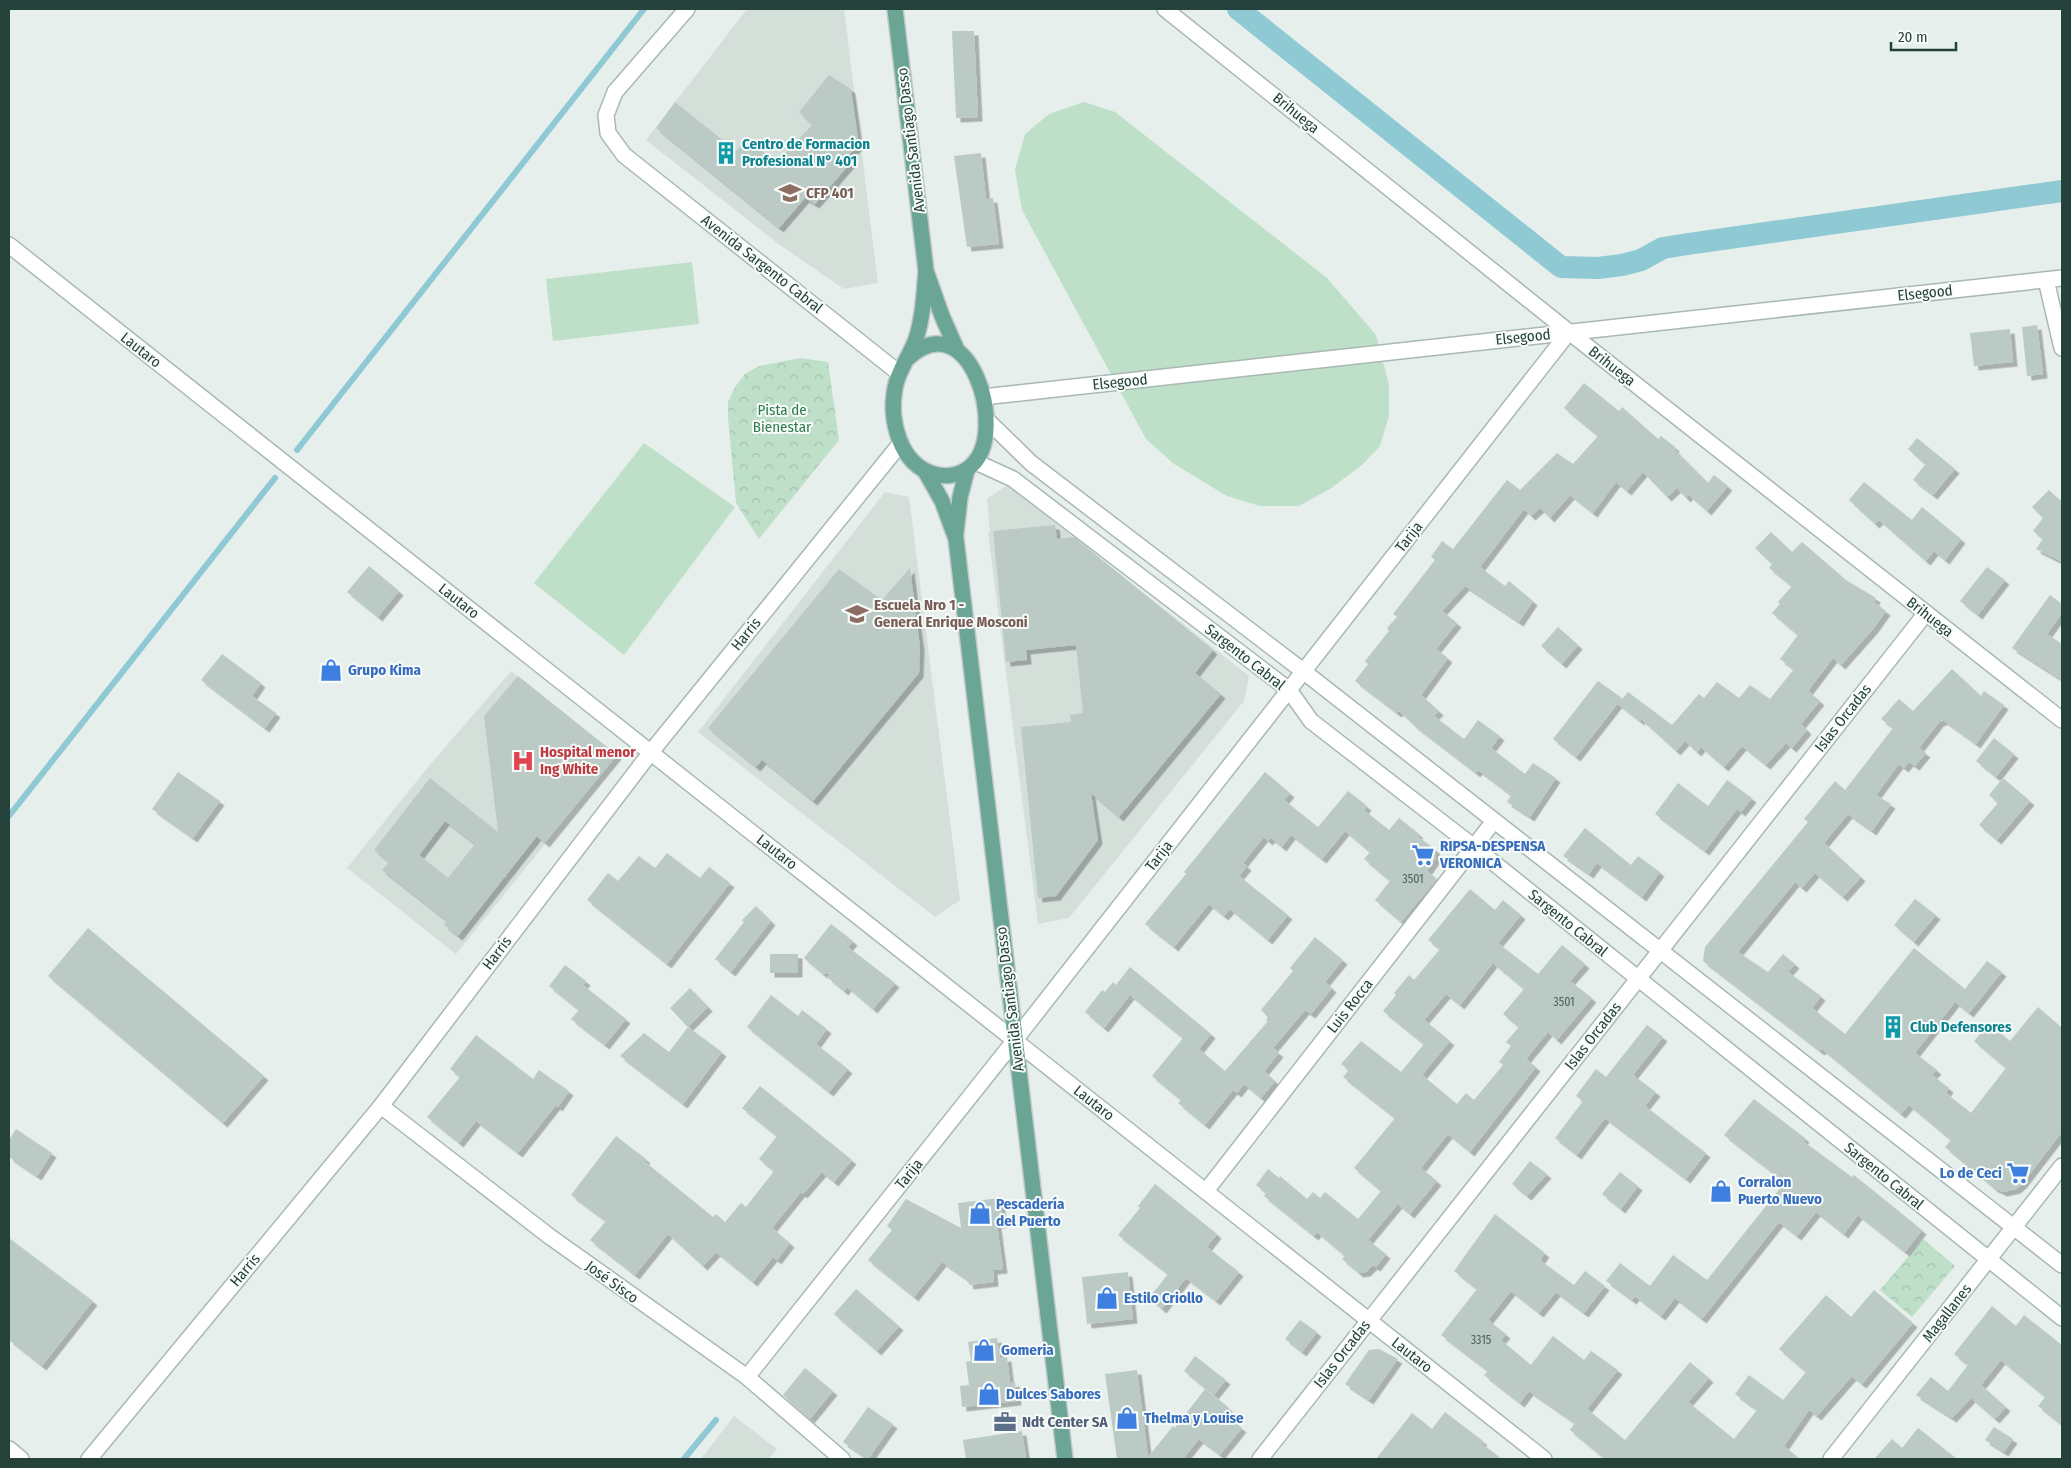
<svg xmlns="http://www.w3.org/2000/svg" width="2071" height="1468" font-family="'Fira Sans Condensed',sans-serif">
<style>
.built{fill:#d4dfda}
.park{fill:url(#park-crowns)}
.garden{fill:#bfe0c8}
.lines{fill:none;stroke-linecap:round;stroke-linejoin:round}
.stream{stroke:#8ec9d4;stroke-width:6}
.canal{stroke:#8ec9d4;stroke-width:22}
.building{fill:#bbcac4;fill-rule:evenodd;filter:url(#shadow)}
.minor-casing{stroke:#a8b8b2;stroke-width:18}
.major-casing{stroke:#c2cac8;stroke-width:18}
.minor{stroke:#fff;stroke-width:15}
.major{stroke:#6aa596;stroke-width:15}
.labels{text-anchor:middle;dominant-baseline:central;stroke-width:4;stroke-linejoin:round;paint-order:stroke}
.number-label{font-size:12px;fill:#4a645c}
.street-label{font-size:15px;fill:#24423a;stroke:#f7fbf9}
.culture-label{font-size:15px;font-weight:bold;fill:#0d838f;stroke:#f7fbf9;text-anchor:start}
.education-label{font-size:15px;font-weight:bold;fill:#785e54;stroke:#f7fbf9;text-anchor:start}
.park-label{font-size:15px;fill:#2d7a4b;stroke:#f7fbf9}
.shop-label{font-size:15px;font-weight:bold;fill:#366cbe;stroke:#f7fbf9;text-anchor:start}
.health-label{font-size:15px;font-weight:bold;fill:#be3a42;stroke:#f7fbf9;text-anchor:start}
.service-label{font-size:15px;font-weight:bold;fill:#4e5e75;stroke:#f7fbf9;text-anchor:start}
</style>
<defs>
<pattern id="park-crowns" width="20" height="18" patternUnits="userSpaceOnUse" patternTransform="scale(1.25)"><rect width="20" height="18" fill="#bfe0c8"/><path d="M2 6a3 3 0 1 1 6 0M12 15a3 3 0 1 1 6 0" fill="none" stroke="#a4c1ad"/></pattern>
<filter id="shadow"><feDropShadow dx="4.5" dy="4.5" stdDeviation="0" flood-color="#0004"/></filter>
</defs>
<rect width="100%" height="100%" fill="#e6efeb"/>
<g class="built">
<path d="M747,9H844L878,283L844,289L780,245L646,140Z"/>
<path d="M1007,485L1249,676L1244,701L1069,918L1038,924L988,532H990L987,499Z"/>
<path d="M885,492L909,497L960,900L935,917L698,732Z"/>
<path d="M511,671L617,755L456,954L347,868L428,767Z"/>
<path d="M734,1416L777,1449L769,1459H701Z"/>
</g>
<g class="park">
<path d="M800,358L828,362L839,440L759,539L736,503L728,418V402L735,387L745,374L759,366Z"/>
<path d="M1923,1239L1955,1266L1912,1317L1880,1290Z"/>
</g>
<g class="garden">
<path d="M1084,102L1115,112L1327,278L1376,335L1389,385V416L1380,446L1362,465L1330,489L1299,506H1260L1227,496L1174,464L1146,439L1022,210L1015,170L1025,134L1049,114Z"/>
<path d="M692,262L699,324L553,341L546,279Z"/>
<path d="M644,443L735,507L624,655L534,583Z"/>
</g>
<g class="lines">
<g class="stream">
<path d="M297,450L644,9"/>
<path d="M9,816L275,478"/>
<path d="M684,1459L716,1420"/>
</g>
<path class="canal" d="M1238,9L1561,267L1598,268L1622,265L1641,260L1663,248L1688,244L2062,191"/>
</g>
<g class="building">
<path d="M952,31H974L978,117L956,118Z"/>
<path d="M829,75L851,89L859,145L848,155L853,160L815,204L805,198L779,228L656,128L675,102L736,151L746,139L777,162L812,125L799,112Z"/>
<path d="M981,153L986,199L993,198L999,244L967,247L954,156Z"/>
<path d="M2037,325L2043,374L2027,376L2022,327Z"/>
<path d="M2010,329L2013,362L1974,366L1970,333Z"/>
<path d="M1584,383L1619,411L1622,407L1658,439L1661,436L1675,447L1674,449L1708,483L1714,475L1728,486L1707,511L1689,495L1686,498L1677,488L1667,497L1643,472L1627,491L1616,482L1593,513L1570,495L1550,518L1540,508L1531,516L1524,509L1480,567L1505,586L1509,581L1533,601L1519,622L1465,586L1442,611L1457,623L1436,649L1448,658L1421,695L1439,711L1434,716L1464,739L1478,720L1500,736L1491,748L1525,774L1533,763L1556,778L1530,817L1507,802L1511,795L1478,770L1476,773L1415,726L1399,711L1397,713L1355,681L1368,664L1365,661L1389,631L1387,628L1397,617L1393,614L1435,560L1431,557L1442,541L1453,549L1507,480L1520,490L1557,453L1573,464L1598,436L1564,408Z"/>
<path d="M1917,438L1955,469L1933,495L1913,480L1924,466H1927L1908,449Z"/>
<path d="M1864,482L1912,520L1922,507L1961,539L1945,560L1934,551L1926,561L1879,520L1875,524L1849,500Z"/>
<path d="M2049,490L2062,502V562L2036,549L2043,539L2033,531L2043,518L2032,507Z"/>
<path d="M1055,525L1057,539L1074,537L1213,650L1195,673L1221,694L1119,817L1091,793L1098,840L1056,896L1038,898L1021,727L1071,722L1070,715L1083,713L1076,645L1026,650L1027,660L1006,662L993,531Z"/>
<path d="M1771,532L1792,552L1802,542L1846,580L1876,598L1874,602L1886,611L1874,628L1841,665L1833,658L1808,691L1820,701L1801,724L1807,730L1792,748L1786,743L1766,765L1742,746L1724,767L1701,747L1697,752L1685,741L1676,751L1641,719L1640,721L1618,704L1628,692L1672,725L1699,694L1704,698L1717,682L1739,698L1750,685L1770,699L1794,669L1780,659L1798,635L1772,613L1780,604L1778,602L1792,586L1769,568L1772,564L1755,548Z"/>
<path d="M369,566L399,591L378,617L347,592Z"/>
<path d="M1987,567L2005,580L1978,615L1960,601Z"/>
<path d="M910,568L920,647L919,673L813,801L762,760L756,767L708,728L839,569L882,600Z"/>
<path d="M2050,595L2062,604V613L2047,634L2062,644V680L2012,648Z"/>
<path d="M1558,627L1578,645L1562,664L1541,646Z"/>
<path d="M222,654L261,683L252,696L276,713L265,728L201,680Z"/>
<path d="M1952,669L1981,696L1984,691L2004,705L1976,744L1943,720L1941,722L1940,721L1919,748L1926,753L1915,766L1909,762L1904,768L1899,764L1876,795L1891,804L1872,831L1848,814L1824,843L1861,877L1843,897L1815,873L1802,888L1795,882L1738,952L1768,972L1783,954L1795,964L1788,972L1821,996L1812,1008L1845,1034L1914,948L1965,989L1987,961L2002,972L1969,1013L1955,1002L1915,1053L1937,1070L1932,1075L1949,1088L1946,1093L1971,1113L2006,1068L1974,1041L1989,1024L2010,1041L2038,1007L2062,1028V1132L2022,1184L2016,1189L2003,1192L1994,1188L1945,1147L1951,1140L1909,1105L1901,1114L1822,1049L1820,1051L1703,961L1705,947L1808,822L1804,819L1835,781L1845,790L1893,728L1881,719L1899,699L1913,711Z"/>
<path d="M518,676L617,755L545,843L537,836L458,936L444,925L447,921L382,870L389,862L374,850L430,778L498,832L484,716ZM445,821L475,844L448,878L419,855Z"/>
<path d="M1598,681L1622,698L1576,757L1553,739Z"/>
<path d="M1994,738L2014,754L1996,777L1976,761Z"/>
<path d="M178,772L220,801L193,838L152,809Z"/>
<path d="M1265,772L1290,793L1284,800L1318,827L1348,791L1367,806L1364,810L1389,830L1399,818L1419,834L1417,836L1435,849L1436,858L1427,871L1437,879L1401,922L1375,900L1390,881L1364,859L1370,852L1345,831L1322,859L1291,835L1282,847L1271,838L1268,841L1264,837L1243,863L1247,866L1239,876L1288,915L1268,940L1230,909L1224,916L1209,904L1174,947L1145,924L1186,874L1184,872Z"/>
<path d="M2003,778L2030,801L1997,840L1979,825L1998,803L1989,795Z"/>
<path d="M1727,780L1752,798L1741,812L1737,809L1705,851L1655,814L1678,783L1708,806Z"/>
<path d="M1585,828L1631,865L1638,856L1660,872L1642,897L1597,863L1589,874L1563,856Z"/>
<path d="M667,853L700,878L709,867L730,883L667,964L587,900L608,873L618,881L639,856L655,868Z"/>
<path d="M1470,889L1495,910L1503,900L1521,915L1498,943L1538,974L1562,945L1585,964L1570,981L1592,998L1557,1040L1548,1032L1526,1059L1536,1067L1470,1152L1448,1134L1421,1168L1437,1181L1410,1214L1398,1204L1368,1240L1386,1254L1376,1267L1373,1265L1366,1272L1359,1273L1342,1259L1345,1256L1317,1232L1314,1236L1264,1196L1266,1193L1256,1185L1268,1169L1279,1178L1280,1176L1307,1199L1313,1192L1320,1198L1325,1192L1358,1219L1381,1191L1354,1168L1395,1118L1343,1077L1349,1070L1341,1064L1361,1041L1401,1072L1424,1044L1383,1011L1396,995L1394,993L1409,975L1414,980L1440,949L1428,940ZM1493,963L1524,989L1503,1014L1519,1027L1506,1042L1511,1046L1499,1062L1503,1065L1474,1100L1466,1093L1457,1104L1422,1075L1450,1041L1424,1020L1446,994L1460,1005Z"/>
<path d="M1915,899L1936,915L1914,942L1894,925Z"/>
<path d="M756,906L771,921L731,972L715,959L744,922L742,920Z"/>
<path d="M831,924L853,941L848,947L895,983L873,1009L847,987L844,991L827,977L830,974H823L804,958Z"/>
<path d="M88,928L264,1076L223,1123L48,976Z"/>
<path d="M1315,937L1343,960L1325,982L1332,988L1311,1014L1305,1010L1273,1048L1279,1053L1264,1071L1275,1081L1261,1098L1244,1084L1237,1093L1233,1090L1205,1125L1178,1103L1181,1100L1152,1076L1183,1038L1130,995L1104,1028L1085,1012L1102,990L1105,992L1113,982L1116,985L1130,967L1211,1034L1199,1049L1225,1071L1268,1021L1266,1020L1268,1017L1261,1010L1293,971L1290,968Z"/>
<rect x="770" y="954" width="28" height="19"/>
<path d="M565,965L586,981L583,985L626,1019L605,1045L571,1019L579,1010L549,986Z"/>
<path d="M690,988L708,1007L688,1027L670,1008Z"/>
<path d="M771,995L798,1016L802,1010L827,1029L816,1044L848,1069L829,1092L747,1027Z"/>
<path d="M1647,1025L1663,1037L1633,1075L1656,1092L1645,1106L1706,1153L1686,1179L1605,1118L1577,1155L1555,1138L1583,1101L1576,1096L1596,1069L1606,1077Z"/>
<path d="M688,1027L722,1052L683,1104L620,1056L644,1033L669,1052Z"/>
<path d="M476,1035L533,1079L539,1070L569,1091L558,1107L556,1105L518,1153L476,1121L459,1143L427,1117L460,1077L450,1069Z"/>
<path d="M760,1086L852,1160L834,1182L822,1172L803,1194L801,1192L772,1228L790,1243L777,1260L773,1257L753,1282L716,1252L703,1266L668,1234L635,1275L590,1240L606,1221L571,1195L616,1136L646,1159L644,1161L713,1217L716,1214L725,1222L741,1203L746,1207L774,1171L759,1159L777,1136L742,1108Z"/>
<path d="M1754,1099L1805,1138L1803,1141L1852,1177L1854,1175L1922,1230L1905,1252L1858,1215L1844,1234L1816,1212L1797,1236L1779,1222L1702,1319L1675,1298L1661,1316L1635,1296L1632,1300L1606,1281L1620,1263L1650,1286L1673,1255L1707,1280L1785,1182L1724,1135Z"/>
<path d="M16,1129L52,1153L37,1176L9,1157V1140Z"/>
<path d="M1530,1161L1547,1174L1527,1196L1512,1184Z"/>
<path d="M1620,1172L1638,1186L1621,1209L1602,1194Z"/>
<path d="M1155,1184L1217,1234L1207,1247L1239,1272L1216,1301L1186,1278L1162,1309L1149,1298L1168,1274L1118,1235L1140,1208L1138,1206Z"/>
<path d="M1000,1198L1003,1223L997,1224L1003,1269L993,1270L994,1282L969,1285L968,1280L942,1262L914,1297L868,1260L892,1230L887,1226L906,1199L961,1228L958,1203Z"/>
<path d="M1495,1214L1545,1253L1540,1260L1574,1285L1585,1271L1605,1286L1584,1313L1556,1292L1539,1313L1511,1291L1488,1320L1506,1334L1501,1340L1531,1365L1553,1336L1584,1360L1591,1351L1618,1370L1587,1409L1625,1440L1690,1362L1709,1378L1688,1402L1734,1439L1757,1410L1735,1394L1749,1375L1783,1400L1806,1372L1779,1349L1826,1295L1851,1317L1874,1290L1913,1323L1862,1384L1852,1376L1817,1416L1809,1410L1784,1446L1800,1459H1605L1570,1430L1575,1423L1529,1391L1520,1403L1484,1375L1488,1371L1441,1335L1477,1289L1454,1271Z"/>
<path d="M9,1238L93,1301L42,1366L9,1340Z"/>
<path d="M1128,1272L1133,1319L1087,1324L1082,1277Z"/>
<path d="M856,1289L899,1326L877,1351L834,1314Z"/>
<path d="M1992,1306L2016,1326L2024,1315L2062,1345V1425L2038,1406L2045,1397L2001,1360L1981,1385L2006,1407L1995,1419L1971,1398L1952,1418L1916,1395L1931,1377L1948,1391L1968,1365L1954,1354Z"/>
<path d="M1300,1320L1317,1332L1302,1352L1285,1339Z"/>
<path d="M997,1338L1000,1358L1007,1357L1010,1383L1015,1382L1017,1401L962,1407L960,1386L969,1385L966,1362L971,1361L968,1342Z"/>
<path d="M1379,1349L1398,1359L1369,1400L1345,1384L1369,1350Z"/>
<path d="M1195,1356L1226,1380L1214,1395L1184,1371Z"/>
<path d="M805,1368L833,1391L810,1419L783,1395Z"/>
<path d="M1137,1370L1148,1457L1173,1426L1175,1428L1205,1389L1228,1407L1223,1413L1242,1428L1220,1455L1199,1439L1183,1459H1117L1105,1374Z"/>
<path d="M868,1407L893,1424L868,1459L843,1442Z"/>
<path d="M1445,1412L1483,1441L1481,1443L1502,1459H1376L1412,1413L1432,1429Z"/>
<path d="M1994,1427L2013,1439L2004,1452L1985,1440Z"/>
<path d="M1918,1428L1957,1459H1874L1892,1439L1902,1448Z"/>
<path d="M1022,1431L1026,1459H966L963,1440Z"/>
</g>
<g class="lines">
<defs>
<g id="minor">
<path d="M687,9L615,92L606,115L608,133L624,155L899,373"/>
<path d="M1165,9L1569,332L2062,720"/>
<path d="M9,245L1544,1459"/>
<path d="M2046,280L2062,348"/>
<path d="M983,397L2062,278"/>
<path d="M986,419L1031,463L1303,671L2062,1265"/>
<path d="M976,462L1013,479L1289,690L1311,721L1474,847L2062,1318"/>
<path d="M381,1106L549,1236L747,1377L842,1459"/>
<path d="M1206,1191L1494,821"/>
<path d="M747,1377L1015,1040L1569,332"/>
<path d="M9,1449L21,1459"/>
<path d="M89,1459L381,1106L651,752L901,443"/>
<path d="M1260,1459L1926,613"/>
<path d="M1831,1459L2062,1166"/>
</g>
<g id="major">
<path d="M895,9L926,271L942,316L957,350"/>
<path d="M907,359C969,300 1009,431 972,465C962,475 947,478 934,474C899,464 889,419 895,388C898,370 910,356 916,339C923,317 924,294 926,271"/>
<path d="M925,471L942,501L956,539L1065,1459"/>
<path d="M956,533L960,497L967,470"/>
</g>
</defs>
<use href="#minor" class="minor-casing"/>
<use href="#major" class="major-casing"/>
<use href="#minor" class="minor"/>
<use href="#major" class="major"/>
</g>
<defs>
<symbol id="building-bare" viewBox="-9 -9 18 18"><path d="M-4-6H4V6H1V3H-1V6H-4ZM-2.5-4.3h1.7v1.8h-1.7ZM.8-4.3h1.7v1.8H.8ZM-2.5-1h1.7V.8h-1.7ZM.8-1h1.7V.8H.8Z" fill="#0f9aa8" stroke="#f7fbf9" stroke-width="2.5" paint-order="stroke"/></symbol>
<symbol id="school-bare" viewBox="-9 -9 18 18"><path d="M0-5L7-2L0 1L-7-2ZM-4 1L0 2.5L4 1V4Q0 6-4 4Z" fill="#8d6e63" stroke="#f7fbf9" stroke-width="2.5" paint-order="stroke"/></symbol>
<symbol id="shop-bare" viewBox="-9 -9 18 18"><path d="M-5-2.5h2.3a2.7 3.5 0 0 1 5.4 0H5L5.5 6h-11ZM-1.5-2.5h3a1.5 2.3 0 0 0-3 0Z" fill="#3f7fe0" stroke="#f7fbf9" stroke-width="2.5" paint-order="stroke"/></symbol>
<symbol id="hospital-bare" viewBox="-9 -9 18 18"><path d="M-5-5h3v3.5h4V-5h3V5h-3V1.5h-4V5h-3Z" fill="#e0444e" stroke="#f7fbf9" stroke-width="2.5" paint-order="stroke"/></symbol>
<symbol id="supermarket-bare" viewBox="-9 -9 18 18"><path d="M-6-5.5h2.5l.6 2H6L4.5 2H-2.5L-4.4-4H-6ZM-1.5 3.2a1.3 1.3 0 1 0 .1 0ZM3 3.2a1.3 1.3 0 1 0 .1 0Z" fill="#3f7fe0" stroke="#f7fbf9" stroke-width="2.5" paint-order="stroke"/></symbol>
<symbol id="office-bare" viewBox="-9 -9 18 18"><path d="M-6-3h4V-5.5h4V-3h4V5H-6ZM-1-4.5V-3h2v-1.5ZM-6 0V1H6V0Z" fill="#5c6f8a" stroke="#f7fbf9" stroke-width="2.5" paint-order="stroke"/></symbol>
</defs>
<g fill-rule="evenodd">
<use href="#building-bare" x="710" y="137" width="32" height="32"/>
<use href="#school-bare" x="774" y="177" width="32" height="32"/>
<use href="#school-bare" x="841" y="598" width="32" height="32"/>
<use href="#shop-bare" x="315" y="654" width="32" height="32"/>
<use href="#hospital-bare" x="507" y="745" width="32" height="32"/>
<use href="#supermarket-bare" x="1407" y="839" width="32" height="32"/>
<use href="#building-bare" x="1877" y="1011" width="32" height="32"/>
<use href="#supermarket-bare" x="2002" y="1157" width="32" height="32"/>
<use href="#shop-bare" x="1705" y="1175" width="32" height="32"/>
<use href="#shop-bare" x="964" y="1197" width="32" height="32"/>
<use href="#shop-bare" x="1091" y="1282" width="32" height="32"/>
<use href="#shop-bare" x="968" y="1334" width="32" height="32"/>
<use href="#shop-bare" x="973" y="1378" width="32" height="32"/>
<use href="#shop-bare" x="1111" y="1402" width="32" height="32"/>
<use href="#office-bare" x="989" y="1406" width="32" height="32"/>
</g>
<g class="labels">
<g class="number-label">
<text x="1413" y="879">3501</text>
<text x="1564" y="1002">3501</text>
<text x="1481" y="1340">3315</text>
</g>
<g class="street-label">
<text transform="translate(1296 113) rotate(39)">Brihuega</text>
<text transform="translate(911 140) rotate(-97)">Avenida Santiago Dasso</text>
<text transform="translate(762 264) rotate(38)">Avenida Sargento Cabral</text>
<text transform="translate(1925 293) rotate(-6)">Elsegood</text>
<text transform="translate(1523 337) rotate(-6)">Elsegood</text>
<text transform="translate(141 350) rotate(38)">Lautaro</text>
<text transform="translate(1612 366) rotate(38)">Brihuega</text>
<text transform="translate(1120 382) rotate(-6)">Elsegood</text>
<text transform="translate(1409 537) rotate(-52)">Tarija</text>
<text transform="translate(459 601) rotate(38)">Lautaro</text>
<text transform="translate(1930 617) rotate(38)">Brihuega</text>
<text transform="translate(746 634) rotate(-51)">Harris</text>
<text transform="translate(1245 657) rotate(38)">Sargento Cabral</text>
<text transform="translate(1843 718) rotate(-52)">Islas Orcadas</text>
<text transform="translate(777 852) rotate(38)">Lautaro</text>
<text transform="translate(1159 856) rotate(-52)">Tarija</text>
<text transform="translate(1568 923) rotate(39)">Sargento Cabral</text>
<text transform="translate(497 953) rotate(-53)">Harris</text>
<text transform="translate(1010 999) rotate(-97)">Avenida Santiago Dasso</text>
<text transform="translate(1350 1006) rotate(-52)">Luis Rocca</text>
<text transform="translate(1593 1036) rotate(-52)">Islas Orcadas</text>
<text transform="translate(1094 1103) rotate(38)">Lautaro</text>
<text transform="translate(909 1174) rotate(-51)">Tarija</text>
<text transform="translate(1884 1176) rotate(39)">Sargento Cabral</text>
<text transform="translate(245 1270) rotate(-50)">Harris</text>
<text transform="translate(612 1282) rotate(36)">José Sisco</text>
<text transform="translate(1947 1313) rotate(-52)">Magallanes</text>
<text transform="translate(1342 1354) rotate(-52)">Islas Orcadas</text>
<text transform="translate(1412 1355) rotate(38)">Lautaro</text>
</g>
<g class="culture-label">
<text x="742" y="144">Centro de Formacion<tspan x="742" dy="17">Profesional N° 401</tspan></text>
<text x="1910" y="1027">Club Defensores</text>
</g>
<g class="education-label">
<text x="806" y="193">CFP 401</text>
<text x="874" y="605">Escuela Nro 1 -<tspan x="874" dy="17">General Enrique Mosconi</tspan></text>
</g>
<g class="park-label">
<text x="782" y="410">Pista de<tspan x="782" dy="17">Bienestar</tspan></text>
</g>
<g class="shop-label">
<text x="348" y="670">Grupo Kima</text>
<text x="1440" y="846">RIPSA-DESPENSA<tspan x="1440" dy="17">VERONICA</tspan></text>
<text x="2002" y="1173" text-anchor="end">Lo de Ceci</text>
<text x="1738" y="1182">Corralon<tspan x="1738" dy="17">Puerto Nuevo</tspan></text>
<text x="996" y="1204">Pescadería<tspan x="996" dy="17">del Puerto</tspan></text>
<text x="1124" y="1298">Estilo Criollo</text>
<text x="1001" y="1350">Gomeria</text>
<text x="1006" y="1394">Dulces Sabores</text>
<text x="1144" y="1418">Thelma y Louise</text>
</g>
<g class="health-label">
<text x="540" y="752">Hospital menor<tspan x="540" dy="17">Ing White</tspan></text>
</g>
<g class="service-label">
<text x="1022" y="1422">Ndt Center SA</text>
</g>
</g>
<rect width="2071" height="1468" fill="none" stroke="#24423a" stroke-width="20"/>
<path d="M1891 42v8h65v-8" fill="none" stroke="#24423a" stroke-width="2.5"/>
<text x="1898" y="42" font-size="15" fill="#24423a" stroke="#f7fbf9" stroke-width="4" paint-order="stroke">20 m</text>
</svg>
